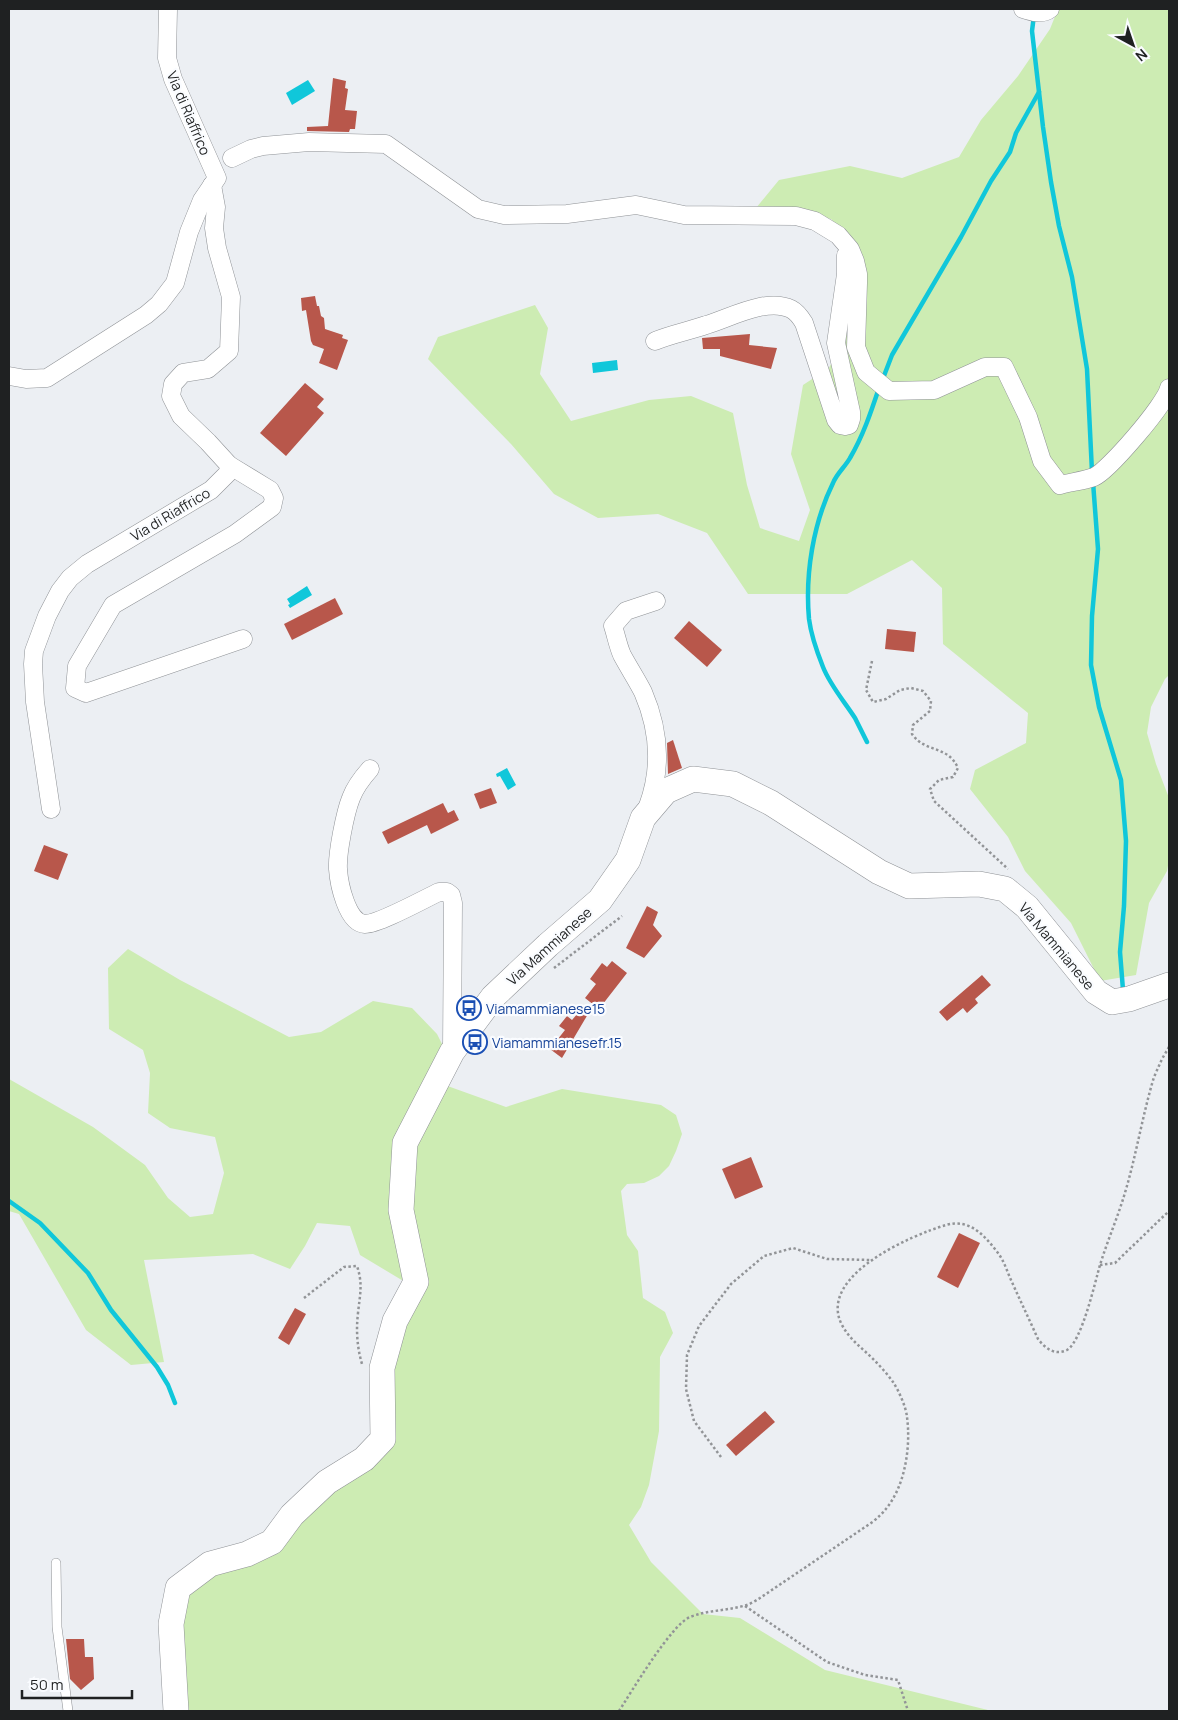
<svg xmlns="http://www.w3.org/2000/svg" width="1178" height="1720" font-family="Manrope,sans-serif">
<style>
.green{fill:#cdecb3}
.water{fill:#10c7da}
.lines{fill:none;stroke-linecap:round;stroke-linejoin:round}
.stream{stroke:#10c7da;stroke-width:4.5}
.building{fill:#b8574b}
.lane-casing{stroke:#8f9296;stroke-width:10}
.street-casing{stroke:#8f9296;stroke-width:19}
.secondary-casing{stroke:#8f9296;stroke-width:26}
.path{stroke:#929497;stroke-width:2.5;stroke-dasharray:2.5 2.5;stroke-linecap:butt}
.lane{stroke:#fff;stroke-width:9}
.street{stroke:#fff;stroke-width:18}
.secondary{stroke:#fff;stroke-width:25}
.labels{text-anchor:middle;dominant-baseline:central;stroke-width:4.5;stroke-linejoin:round;paint-order:stroke}
.street-label{font-size:14px;fill:#1f2122;stroke:#fafcff}
.transit-label{font-size:14px;fill:#164399;stroke:#fafcff;text-anchor:start}
</style>
<rect width="100%" height="100%" fill="#eceff3"/>
<g class="green">
<path d="M1058,9H1169V675L1165,679L1151,707L1147,733L1156,764L1169,798V860L1167,871L1149,903L1136,975L1100,981L1071,923L1025,871L1008,837L970,789L975,770L1026,743L1028,713L943,644L942,588L912,560L847,594H748L707,533L658,514L598,518L554,494L511,444L428,359L438,337L535,305L548,328L540,374L571,421L649,400L691,396L733,413L747,485L760,528L799,541L810,510L791,454L803,385L829,368L844,337L861,253L831,219L756,208L779,180L850,166L902,178L959,157L981,120L1018,76L1050,29Z"/>
<path d="M128,949L180,980L289,1037L321,1032L373,1001L412,1008L437,1034L445,1050L398,1149L405,1282L360,1255L350,1226L317,1223L305,1246L290,1269L253,1254L144,1260L164,1362L131,1365L86,1330L19,1214L9,1211V1079L93,1127L145,1165L168,1198L190,1217L213,1214L224,1173L215,1137L170,1128L148,1113L150,1073L143,1050L109,1029L108,968Z"/>
<path d="M442,1084L506,1107L562,1089L661,1105L676,1115L682,1134L676,1151L669,1166L659,1176L644,1183L627,1184L621,1191L627,1235L638,1251L643,1298L665,1312L673,1333L660,1357L659,1431L649,1485L641,1507L629,1525L651,1562L703,1614L740,1618L825,1670L992,1711H182L177,1617L191,1587L374,1461L393,1352L418,1303L409,1195L416,1142Z"/>
</g>
<g class="water">
<path d="M308,80L315,91L292,105L286,93Z"/>
<path d="M617,360L618,370L593,373L592,363Z"/>
<path d="M307,586L312,595L290,608L288,605L290,604L287,599Z"/>
<path d="M507,768L516,785L508,790L500,776L497,777L496,774Z"/>
</g>
<g class="lines">
<g class="stream">
<path d="M1034,15L1032,31L1043,127L1051,182L1059,226L1072,277L1087,369L1092,472"/>
<path d="M882,381L892,355L961,237L991,181L1010,152L1016,133L1039,92"/>
<path d="M1093,482L1098,549L1092,616L1091,665L1099,707L1121,780L1126,841L1124,906L1120,952L1123,990"/>
<path d="M867,742C863,734 859,726 855,718C844,701 830,685 823,667C817,652 811,635 809,619C805,574 813,524 833,483C837,473 845,467 850,458C863,436 871,412 879,388"/>
<path d="M9,1201L40,1223L88,1273L111,1310L157,1367L168,1385L175,1403"/>
</g>
</g>
<g class="building">
<path d="M333,78L346,81L345,88L348,89L345,110L357,111L355,129H350L349,132L307,131V127L328,126Z"/>
<path d="M315,296L317,306H319L321,316L324,318L325,329L343,335L342,338L348,340L337,370L319,363L324,349L313,345L311,341L306,310L302,311L301,298Z"/>
<path d="M750,334L749,345L777,348L771,369L720,356V349H703L702,338Z"/>
<path d="M305,383L324,399L317,407L324,413L286,456L260,433Z"/>
<path d="M335,598L343,614L292,640L284,624Z"/>
<path d="M689,621L722,650L707,667L674,638Z"/>
<path d="M887,629L916,632L914,652L885,649Z"/>
<path d="M673,740L682,768L668,774L667,743Z"/>
<path d="M491,788L497,803L480,809L474,794Z"/>
<path d="M443,803L448,813L454,810L459,820L431,834L427,825L388,844L382,832Z"/>
<path d="M44,845L68,854L58,880L34,871Z"/>
<path d="M647,906L658,912L653,925L662,936L644,958L626,948Z"/>
<path d="M612,961L627,973L599,1009L585,998L596,984L590,979L602,963L607,967Z"/>
<path d="M982,975L991,985L975,999L978,1003L967,1013L963,1008L947,1021L939,1012Z"/>
<path d="M585,1005L591,1009L562,1058L550,1049L565,1030L559,1026L567,1016L572,1020Z"/>
<path d="M751,1157L763,1187L735,1199L722,1169Z"/>
<path d="M959,1233L980,1243L958,1288L937,1277Z"/>
<path d="M295,1308L306,1314L289,1345L278,1338Z"/>
<path d="M765,1411L775,1422L736,1456L726,1445Z"/>
<path d="M66,1639H84L85,1657H93L94,1679L81,1690L70,1679Z"/>
</g>
<g class="lines">
<defs>
<path id="lane" d="M56,1563L57,1627L68,1711"/>
<g id="street">
<path d="M1023,9C1032,12 1042,15 1050,9"/>
<path d="M232,158L251,149L263,146L309,142L386,144L478,209L504,215L567,214L636,205L684,215L796,216L815,221L838,235L850,249L855,261L858,274V283L856,347L866,372L889,391L934,390L985,367H1004L1028,417L1042,461L1060,485C1071,482 1083,481 1094,477C1108,471 1166,404 1169,388"/>
<path d="M655,341C672,334 689,331 706,325C730,318 767,297 791,309C797,312 801,318 804,323L836,420L840,425L845,426L849,425L851,419V412L836,343L846,274V255"/>
<path d="M9,376L26,379L47,378L146,315L159,304L175,283L189,232L202,200L217,178L173,79L167,58L168,9"/>
<path d="M229,465L270,490L274,498L272,507L235,534L113,605L77,666L75,688L86,693L243,639"/>
<path d="M370,769C362,778 355,787 351,798C345,813 337,854 338,869C339,884 347,923 365,924C379,924 424,899 439,892H447L451,895L453,903L452,1052"/>
<path d="M648,806C662,768 659,729 643,692C637,680 629,668 622,655C618,646 616,635 613,626L626,611L656,601"/>
<path d="M51,809L35,702L33,664L34,651L47,616L60,591L70,578L87,564L211,490L228,473L229,465L208,442L181,416L171,396L173,384L183,373L208,369L229,351L231,297L217,248L214,228L216,207L212,185"/>
</g>
<path id="secondary" d="M176,1711L171,1624L178,1588L210,1564L247,1554L272,1542L292,1515L327,1482L364,1459L383,1439L382,1368L395,1321L416,1282L401,1210L405,1143L452,1052L493,997L548,945L600,900L628,860L643,818L666,791L693,779L733,784L771,803L879,872L909,886L979,884L1005,889L1027,907L1096,992L1112,1002L1129,999L1169,985"/>
</defs>
<use href="#lane" class="lane-casing"/>
<use href="#street" class="street-casing"/>
<use href="#secondary" class="secondary-casing"/>
<g class="path">
<path d="M872,661L866,690L873,702L886,699L900,690L911,688L923,691L931,701L930,711L913,725L912,734C925,753 948,745 958,768L953,777L939,780L930,789L934,801L1008,869"/>
<path d="M554,968L622,916"/>
<path d="M1100,1265L1115,1263L1169,1211"/>
<path d="M304,1298L344,1267L357,1266C363,1284 360,1294 358,1313C356,1330 357,1347 362,1364"/>
<path d="M721,1457L694,1421L686,1389L687,1355L699,1326L731,1284L764,1256L793,1248L827,1259L871,1260"/>
<path d="M745,1606L827,1662L865,1675L898,1680L908,1711"/>
<path d="M619,1711C632,1691 671,1625 690,1617C708,1610 725,1611 743,1606C749,1605 755,1601 760,1598L874,1521C878,1517 882,1514 885,1510C905,1487 911,1447 907,1417C906,1407 899,1391 893,1382C888,1375 882,1368 876,1362C864,1349 849,1340 841,1323C819,1275 912,1235 946,1225C970,1218 985,1236 998,1253C1004,1261 1007,1271 1011,1280C1020,1300 1029,1319 1038,1339C1045,1348 1055,1356 1067,1350C1082,1341 1095,1282 1100,1265C1107,1242 1117,1219 1124,1196C1136,1157 1142,1117 1154,1077L1162,1059L1169,1047"/>
</g>
<use href="#lane" class="lane"/>
<use href="#street" class="street"/>
<use href="#secondary" class="secondary"/>
</g>
<defs>
<symbol id="bus-ring" viewBox="-11 -11 22 22"><circle r="9.5" fill="#fafcff" stroke="#1a4fb4" stroke-width="1.5"/><path d="M-5-6H5V4H4V6H2V4H-2V6H-4V4H-5ZM-3.5-4V0h7V-4ZM-3.5 1.2v1.5H-2V1.2ZM2 1.2v1.5H3.5V1.2Z" fill="#1a4fb4"/></symbol>
</defs>
<g fill-rule="evenodd">
<use href="#bus-ring" x="455" y="994" width="28" height="28"/>
<use href="#bus-ring" x="461" y="1028" width="28" height="28"/>
</g>
<g class="labels">
<g class="street-label">
<text transform="translate(189 113) rotate(67)">Via di Riaffrico</text>
<text transform="translate(170 514) rotate(-31)">Via di Riaffrico</text>
<text transform="translate(549 946) rotate(-42)">Via Mammianese</text>
<text transform="translate(1057 946) rotate(50)">Via Mammianese</text>
</g>
<g class="transit-label">
<text x="486" y="1008">Viamammianese15</text>
<text x="492" y="1042">Viamammianesefr.15</text>
</g>
</g>
<rect width="1178" height="1720" fill="none" stroke="#1f2122" stroke-width="20"/>
<g transform="translate(1133 45) rotate(140)" stroke="#fafcff" stroke-width="4" paint-order="stroke">
<path d="M0-4L9 19L0 12L-9 19Z" fill="#1f2122"/>
<text y="-8" font-size="14" font-weight="bold" text-anchor="middle" fill="#1f2122">N</text>
</g>
<path d="M22 1690v8h110v-8" fill="none" stroke="#1f2122" stroke-width="2.5"/>
<text x="30" y="1690" font-size="15" fill="#1f2122" stroke="#fafcff" stroke-width="4" paint-order="stroke">50 m</text>
</svg>
